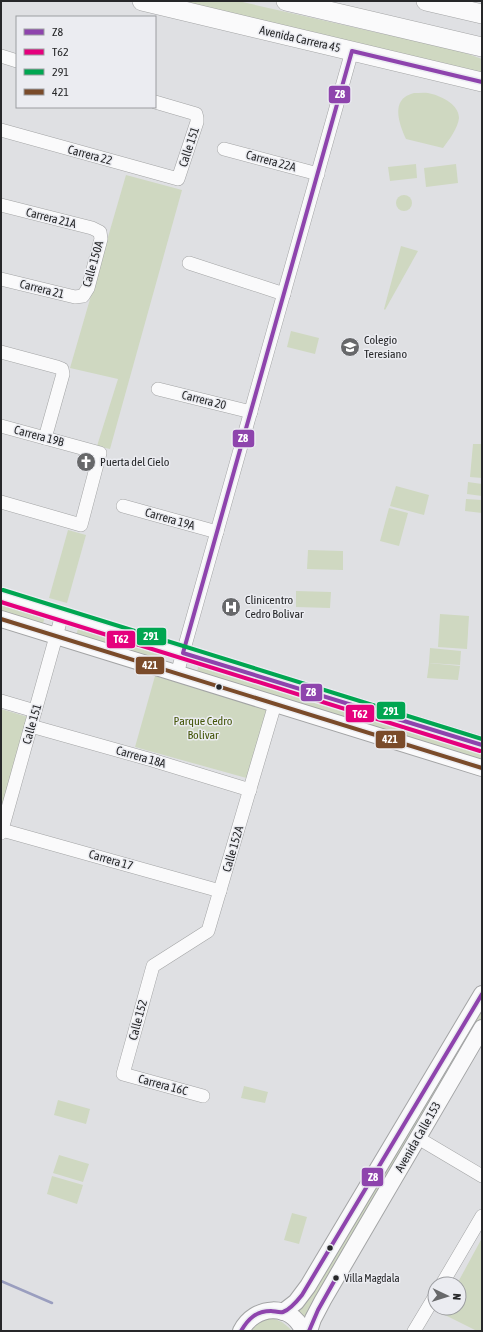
<svg xmlns="http://www.w3.org/2000/svg" width="483" height="1332" font-family="'Asap Condensed',sans-serif">
<style>
.green{fill:#cfd8c1}
.lines{fill:none;stroke-linecap:round;stroke-linejoin:round}
.stream{stroke:#9a9ebf;stroke-width:2.5}
.minor-casing{stroke:#a3a4a5;stroke-width:14}
.major-casing{stroke:#a3a4a5;stroke-width:18}
.highway-casing{stroke:#a3a4a5;stroke-width:20}
.minor{stroke:#fafafb;stroke-width:13}
.major{stroke:#fafafb;stroke-width:16}
.highway{stroke:#fafafb;stroke-width:19}
.bus-1-casing{stroke:#ebecf1;stroke-width:7}
.bus-2-casing{stroke:#ebecf1;stroke-width:7}
.bus-3-casing{stroke:#ebecf1;stroke-width:7}
.bus-4-casing{stroke:#ebecf1;stroke-width:7}
.bus-1{stroke:#8e44ad;stroke-width:4}
.bus-2{stroke:#e5007d;stroke-width:4}
.bus-3{stroke:#00a651;stroke-width:4}
.bus-4{stroke:#7a4b2a;stroke-width:4}
.bus-dot{fill:#262729;stroke:#ebecf1;stroke-width:1.5}
.labels{text-anchor:middle;dominant-baseline:central;stroke-width:3;stroke-linejoin:round;paint-order:stroke}
.bus-label{font-size:11px;fill:#262729;stroke:#ebecf1;text-anchor:start}
.street-label{font-size:12px;fill:#262729;stroke:#ebecf1}
.poi-label{font-size:12px;fill:#262729;stroke:#ebecf1;text-anchor:start}
.park-label{font-size:12px;fill:#445609;stroke:#ebecf1}
.line-badge{stroke:#ebecf1;stroke-width:1.5}
.badge-label{font-size:11px;text-anchor:middle;font-weight:bold;fill:#fff}
</style>
<rect width="100%" height="100%" fill="#dfe0e3"/>
<g class="green">
<path d="M163,1H238L379,33L443,45L482,59V77Z"/>
<path d="M414,93C420,93 427,92 432,94C443,97 459,105 459,118C458,128 449,140 443,148L406,139C401,128 392,106 405,97C407,95 411,94 414,93Z"/>
<path d="M416,164L417,178L390,181L388,167Z"/>
<path d="M456,164L458,183L426,187L424,168Z"/>
<path d="M126,175L182,190L110,449L97,446L118,379L70,368Z"/>
<circle cx="404" cy="203" r="8"/>
<path d="M401,246L418,251L385,310L384,309Z"/>
<path d="M291,331L319,338L315,354L287,347Z"/>
<path d="M473,444H482V478L470,477Z"/>
<path d="M468,482L482,484V496L467,494Z"/>
<path d="M396,486L429,495L424,515L390,506Z"/>
<path d="M466,499L482,500V513L465,511Z"/>
<path d="M389,508L408,513L399,546L380,541Z"/>
<path d="M68,530L86,535L67,603L49,598Z"/>
<path d="M308,550L343,551V570L307,569Z"/>
<path d="M296,591L331,592L330,608L296,607Z"/>
<path d="M1,599L46,613L42,627L1,614Z"/>
<path d="M440,614L469,616L467,649L438,647Z"/>
<path d="M78,629L162,652L160,662L75,638Z"/>
<path d="M430,648L461,651L460,665L429,663Z"/>
<path d="M199,663L482,749V763L196,676Z"/>
<path d="M429,663L460,666L458,680L427,678Z"/>
<path d="M155,676L270,709L250,779L135,747Z"/>
<path d="M1,709L28,717L1,815Z"/>
<path d="M482,1002V1021L304,1326L294,1313Z"/>
<path d="M244,1086L268,1092L265,1103L241,1098Z"/>
<path d="M58,1100L90,1109L86,1124L54,1115Z"/>
<path d="M59,1155L89,1164L83,1182L53,1173Z"/>
<path d="M52,1176L83,1185L77,1204L47,1194Z"/>
<path d="M292,1213L307,1217L299,1244L284,1240Z"/>
<path d="M482,1238V1331H477L441,1313L443,1308H459V1284H457Z"/>
<path d="M270,1318C280,1320 285,1323 292,1331H247L261,1320Z"/>
</g>
<g class="lines">
<path class="stream" d="M1,1281L52,1303"/>
<defs>
<g id="minor">
<path d="M1,56L17,61"/>
<path d="M1,130L178,179L197,122V118L196,114L155,102"/>
<path d="M224,149L318,174"/>
<path d="M1,205L92,228L100,232L101,239L88,288L83,296L75,297L1,279"/>
<path d="M189,263L284,294"/>
<path d="M1,352L57,367L62,369L63,374L45,438"/>
<path d="M158,389L251,412"/>
<path d="M1,426L100,453L81,525L1,502"/>
<path d="M123,506L217,532"/>
<path d="M177,674L352,51"/>
<path d="M1,701L35,711"/>
<path d="M31,726L152,760L250,790"/>
<path d="M2,830L220,891"/>
<path d="M1,833L62,615"/>
<path d="M203,1096L123,1074L153,966L208,931L275,704"/>
<path d="M418,1138L482,1176"/>
<path d="M442,1284L482,1216"/>
<path d="M414,1331L435,1296"/>
</g>
<g id="major">
<path d="M1,596L482,745"/>
<path d="M1,619L482,768"/>
<path d="M283,1312L296,1302L308,1286L482,994"/>
<path d="M241,1331C254,1305 291,1302 303,1331"/>
<path d="M309,1331L313,1319L323,1300L482,1028"/>
</g>
<g id="highway">
<path d="M142,1L482,82"/>
<path d="M286,1L482,47"/>
<path d="M426,1L482,14"/>
</g>
</defs>
<use href="#minor" class="minor-casing"/>
<use href="#major" class="major-casing"/>
<use href="#highway" class="highway-casing"/>
<use href="#minor" class="minor"/>
<use href="#major" class="major"/>
<use href="#highway" class="highway"/>
<defs>
<g id="bus-1">
<path d="M482,82L352,51L183,653L482,745"/>
<path d="M241,1331C248,1319 256,1311 271,1311C274,1311 280,1313 283,1312C289,1310 298,1300 302,1295L482,994"/>
<path d="M309,1331L318,1310L336,1278"/>
</g>
<path id="bus-2" d="M1,602L480,751"/>
<path id="bus-3" d="M3,590L482,739"/>
<path id="bus-4" d="M1,619L482,768"/>
</defs>
<use href="#bus-1" class="bus-1-casing"/>
<use href="#bus-2" class="bus-2-casing"/>
<use href="#bus-3" class="bus-3-casing"/>
<use href="#bus-4" class="bus-4-casing"/>
<use href="#bus-1" class="bus-1"/>
<use href="#bus-2" class="bus-2"/>
<use href="#bus-3" class="bus-3"/>
<use href="#bus-4" class="bus-4"/>
</g>
<defs>
<symbol id="school-disc" viewBox="-11 -11 22 22"><circle r="9.5" fill="#67686a" stroke="#ebecf1"/><path d="M0-5L7-2L0 1L-7-2ZM-4 1L0 2.5L4 1V4Q0 6-4 4Z" fill="#fff"/></symbol>
<symbol id="church-disc" viewBox="-11 -11 22 22"><circle r="9.5" fill="#67686a" stroke="#ebecf1"/><path d="M-1.2-6h2.4v3.5h3.3v2.4h-3.3V6h-2.4V-.1h-3.3v-2.4h3.3Z" fill="#fff"/></symbol>
<symbol id="hospital-disc" viewBox="-11 -11 22 22"><circle r="9.5" fill="#67686a" stroke="#ebecf1"/><path d="M-5-5h3v3.5h4V-5h3V5h-3V1.5h-4V5h-3Z" fill="#fff"/></symbol>
</defs>
<g fill-rule="evenodd">
<use href="#school-disc" x="339" y="336" width="22" height="22"/>
<use href="#church-disc" x="75" y="451" width="22" height="22"/>
<use href="#hospital-disc" x="220" y="596" width="22" height="22"/>
</g>
<g class="bus-dot">
<circle cx="219" cy="687" r="3.5"/>
<circle cx="330" cy="1248" r="3.5"/>
<circle cx="336" cy="1278" r="3.5"/>
</g>
<g class="labels">
<g class="bus-label">
<text x="344" y="1278">Villa Magdala</text>
</g>
<g class="street-label">
<text transform="translate(300 39) rotate(13)">Avenida Carrera 45</text>
<text transform="translate(189 147) rotate(-72)">Calle 151</text>
<text transform="translate(90 155) rotate(15)">Carrera 22</text>
<text transform="translate(271 161) rotate(15)">Carrera 22A</text>
<text transform="translate(51 218) rotate(14)">Carrera 21A</text>
<text transform="translate(93 264) rotate(-74)">Calle 150A</text>
<text transform="translate(42 289) rotate(14)">Carrera 21</text>
<text transform="translate(204 400) rotate(14)">Carrera 20</text>
<text transform="translate(39 436) rotate(15)">Carrera 19B</text>
<text transform="translate(170 519) rotate(16)">Carrera 19A</text>
<text transform="translate(32 724) rotate(-74)">Calle 151</text>
<text transform="translate(141 757) rotate(16)">Carrera 18A</text>
<text transform="translate(233 849) rotate(-74)">Calle 152A</text>
<text transform="translate(111 860) rotate(16)">Carrera 17</text>
<text transform="translate(138 1020) rotate(-75)">Calle 152</text>
<text transform="translate(163 1085) rotate(15)">Carrera 16C</text>
<text transform="translate(418 1137) rotate(-60)">Avenida Calle 153</text>
</g>
<g class="poi-label">
<text x="364" y="340">Colegio<tspan x="364" dy="14">Teresiano</tspan></text>
<text x="100" y="462">Puerta del Cielo</text>
<text x="245" y="600">Clinicentro<tspan x="245" dy="14">Cedro Bolivar</tspan></text>
</g>
<g class="park-label">
<text x="203" y="721">Parque Cedro<tspan x="203" dy="14">Bolívar</tspan></text>
</g>
</g>
<g class="line-badge">
<rect x="328" y="85" width="23" height="19" rx="4" fill="#8e44ad"/>
<rect x="232" y="429" width="23" height="19" rx="4" fill="#8e44ad"/>
<rect x="136" y="627" width="31" height="19" rx="4" fill="#00a651"/>
<rect x="106" y="630" width="30" height="19" rx="4" fill="#e5007d"/>
<rect x="135" y="656" width="30" height="19" rx="4" fill="#7a4b2a"/>
<rect x="300" y="683" width="23" height="19" rx="4" fill="#8e44ad"/>
<rect x="376" y="701" width="30" height="19" rx="4" fill="#00a651"/>
<rect x="345" y="704" width="30" height="19" rx="4" fill="#e5007d"/>
<rect x="375" y="730" width="31" height="19" rx="4" fill="#7a4b2a"/>
<rect x="361" y="1167" width="23" height="20" rx="4" fill="#8e44ad"/>
</g>
<g class="badge-label">
<text x="340" y="98">Z8</text>
<text x="243" y="442">Z8</text>
<text x="151" y="640">291</text>
<text x="121" y="643">T62</text>
<text x="150" y="669">421</text>
<text x="311" y="696">Z8</text>
<text x="391" y="715">291</text>
<text x="360" y="718">T62</text>
<text x="390" y="743">421</text>
<text x="373" y="1181">Z8</text>
</g>
<rect width="483" height="1332" fill="none" stroke="#262729" stroke-width="4"/>
<rect x="16" y="16" width="140" height="92" fill="#ebecf1" stroke="#9c9da1"/>
<rect x="24" y="29" width="20" height="6" fill="#8e44ad" stroke="#9c9da1"/>
<text x="52" y="36" font-size="12" fill="#262729">Z8</text>
<rect x="24" y="49" width="20" height="6" fill="#e5007d" stroke="#9c9da1"/>
<text x="52" y="56" font-size="12" fill="#262729">T62</text>
<rect x="24" y="69" width="20" height="6" fill="#00a651" stroke="#9c9da1"/>
<text x="52" y="76" font-size="12" fill="#262729">291</text>
<rect x="24" y="89" width="20" height="6" fill="#7a4b2a" stroke="#9c9da1"/>
<text x="52" y="96" font-size="12" fill="#262729">421</text>
<g transform="translate(447 1296) rotate(94)"><circle r="19" fill="#ebecf1" stroke="#9c9da1"/>
<path d="M0-3L7 15L0 10L-7 15Z" fill="#67686a"/>
<text y="-6" font-size="11" font-weight="bold" text-anchor="middle" fill="#262729">N</text>
</g>
</svg>
